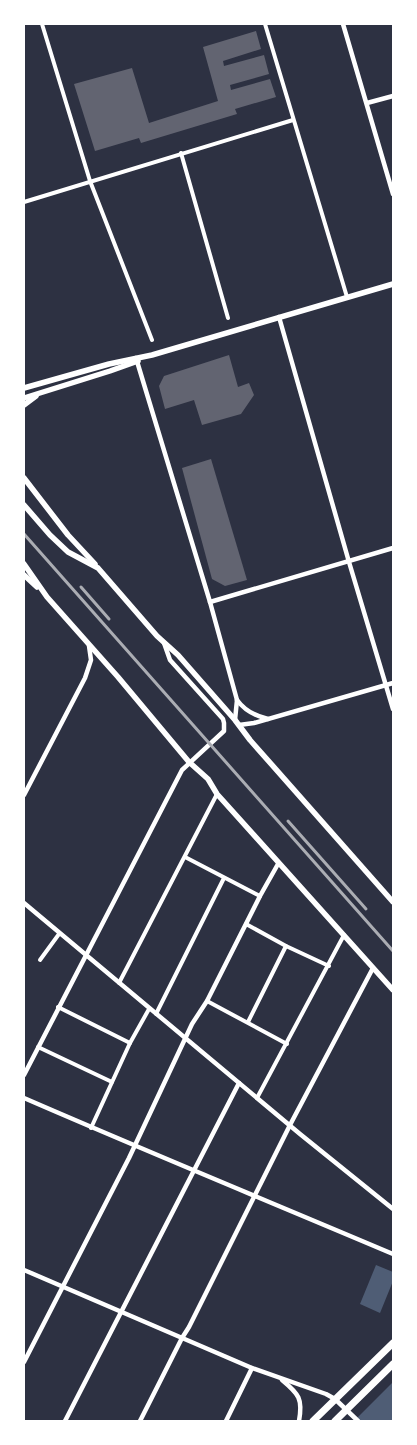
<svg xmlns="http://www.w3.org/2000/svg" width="417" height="1445" font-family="'Alegreya Sans',sans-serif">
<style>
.water{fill:#4f5d75}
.building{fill:#626471}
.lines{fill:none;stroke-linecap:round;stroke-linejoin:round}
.pedestrian{stroke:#fff;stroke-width:4}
.minor{stroke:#fff;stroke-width:4.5}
.tertiary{stroke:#fff;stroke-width:5.5}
.secondary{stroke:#fff;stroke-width:7}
.rail{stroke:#abadb3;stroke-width:3}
</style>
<rect width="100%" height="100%" fill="#2d3142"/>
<g class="water">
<path d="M376,1265L393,1272V1281L380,1313L360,1304Z"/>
<path d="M393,1382V1421H354Z"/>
</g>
<g class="building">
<path d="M256,31L261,49L223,61L224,66L264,55L269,74L230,85L231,90L270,79L276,97L235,109L237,114L141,143L139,138L95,151L74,84L132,68L149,123L218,101L203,47Z"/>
<path d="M229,355L238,387L249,383L254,395L241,414L202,425L194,400L165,409L159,386L164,376Z"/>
<path d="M211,459L247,580L225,586L212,579L182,468Z"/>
</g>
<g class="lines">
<g class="pedestrian">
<path d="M42,24L90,181L152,340"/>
<path d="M265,24L347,297"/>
<path d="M181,153L228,318"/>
<path d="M24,202L293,120"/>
<path d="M185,857L260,896"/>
<path d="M246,924L286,946L329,966"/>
<path d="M40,960L59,934"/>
<path d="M119,983L217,794"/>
<path d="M207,1001L287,1044"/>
<path d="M58,1007L130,1043"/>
<path d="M156,1014L224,878"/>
<path d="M248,1022L286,946"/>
<path d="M38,1047L112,1082"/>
<path d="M257,1098L344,935"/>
<path d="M91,1128L130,1043L149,1009"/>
</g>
<g class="minor">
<path d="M343,24L393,194"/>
<path d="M367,103L393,96"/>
<path d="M279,317L349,562L393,709"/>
<path d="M136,358L210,602L237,700L235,720"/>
<path d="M210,602L393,548"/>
<path d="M237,700C245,711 255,716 268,719"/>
<path d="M239,725L254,723L393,683"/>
<path d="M24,795L85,678L91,660L89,646"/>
<path d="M24,903L300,1134L393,1209"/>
<path d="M24,1075L182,770L224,731V723L223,719L170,660L164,643"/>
<path d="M24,1098C146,1151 270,1202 393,1254"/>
<path d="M24,1270L252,1368L326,1394L335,1399L358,1421"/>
<path d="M24,1362L129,1158L192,1024L207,1001L260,896L278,864"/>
<path d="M282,1380C299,1394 303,1399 299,1421"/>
<path d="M65,1421L239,1083"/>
<path d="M140,1421L182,1338L189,1327L290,1125L373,968"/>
<path d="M226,1421L252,1368"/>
</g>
<g class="tertiary">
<path d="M24,388L109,364L152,355L393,284"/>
<path d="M24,398L110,371L138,361"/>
<path d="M24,405L36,396"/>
<path d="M24,478L68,535L95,564"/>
<path d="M24,505L50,535L68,552L98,568L157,636L178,655L235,720L250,740L393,902"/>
<path d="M24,564L47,597L118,677L189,762L208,779L217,794L393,990"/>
<path d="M24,575L37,587"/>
</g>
<g class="secondary">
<path d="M313,1421L393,1343"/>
<path d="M335,1421L393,1364"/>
</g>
<g class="rail">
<path d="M24,534L393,951"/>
<path d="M81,587L109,619"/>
<path d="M288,821L366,909"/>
</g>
</g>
<rect width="417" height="1445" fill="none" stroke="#ffffff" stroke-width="50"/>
</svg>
